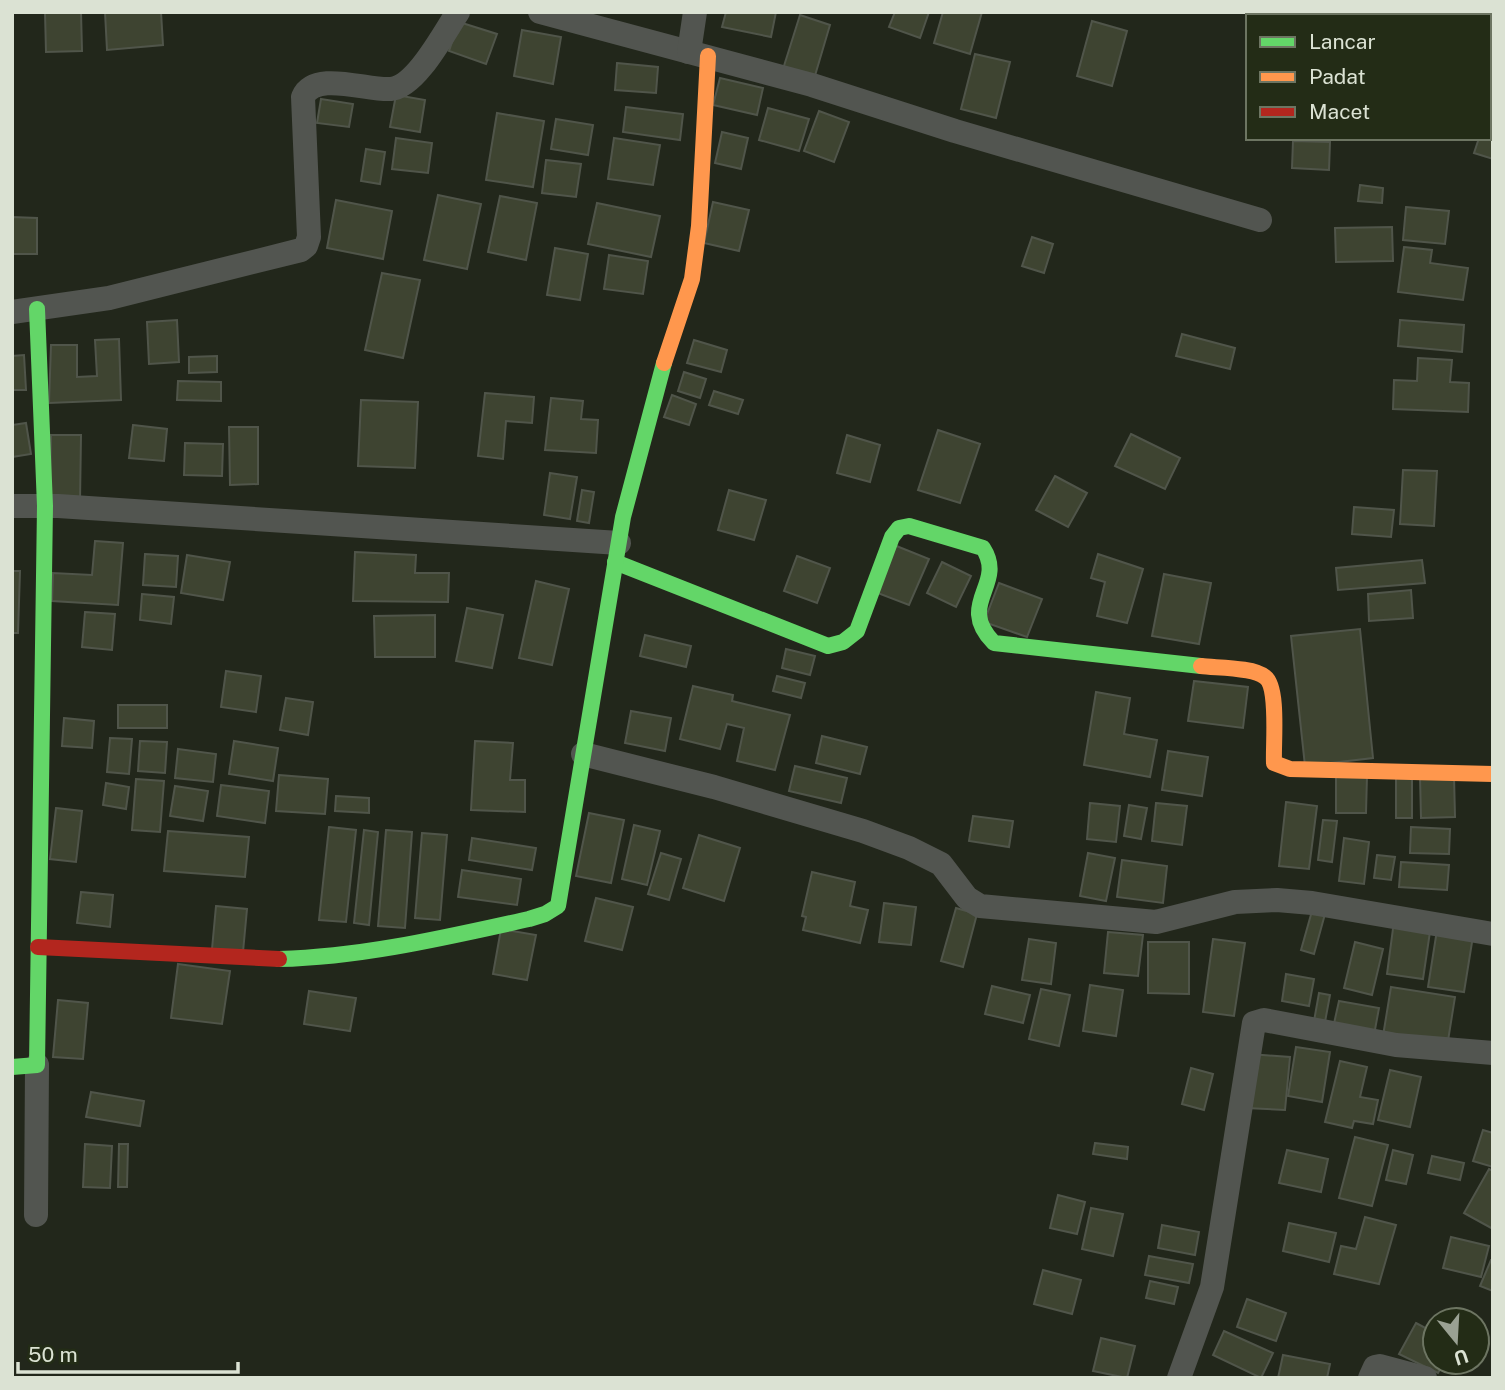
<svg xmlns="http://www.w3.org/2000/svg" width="1505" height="1390" font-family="'Public Sans',sans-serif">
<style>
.building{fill:#3e4431;stroke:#50554a;stroke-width:2}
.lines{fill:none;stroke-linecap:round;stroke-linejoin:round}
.street{stroke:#525550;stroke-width:24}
.fast{stroke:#63d668;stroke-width:16}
.slow{stroke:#ff974d;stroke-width:16}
.jam{stroke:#b3261e;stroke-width:16}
</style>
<rect width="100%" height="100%" fill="#22271b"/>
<g class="building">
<path d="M45,12H81L82,51L46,52Z"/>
<path d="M105,12H161L163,45L107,50Z"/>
<path d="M726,12H776L771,37L722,27Z"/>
<path d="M895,12H929L920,38L889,27Z"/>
<path d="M943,12H982L970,54L934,43Z"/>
<path d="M800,15L830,25L814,79L783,69Z"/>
<path d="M1092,21L1127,31L1112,86L1077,76Z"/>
<path d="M459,22L497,34L486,64L449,51Z"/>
<path d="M522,30L561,37L553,84L514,76Z"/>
<path d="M1489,30L1493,31V67L1489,66Z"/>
<path d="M975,54L1010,62L996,118L961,109Z"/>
<path d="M617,63L658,67L656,93L615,90Z"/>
<path d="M720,78L763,88L757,115L713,105Z"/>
<path d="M396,95L425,100L420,132L390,127Z"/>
<path d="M321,99L353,104L349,127L317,123Z"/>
<path d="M626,107L683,114L680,140L623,132Z"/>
<path d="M768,108L809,119L799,151L759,140Z"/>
<path d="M819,111L849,122L834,162L804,151Z"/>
<path d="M497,113L544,121L533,187L486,180Z"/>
<path d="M556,119L593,125L588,155L551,149Z"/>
<path d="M722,132L748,138L741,169L715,163Z"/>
<path d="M1489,134L1493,135V159L1474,153L1479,138H1489Z"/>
<path d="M396,138L432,143L428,173L392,169Z"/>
<path d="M614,138L660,145L653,185L608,179Z"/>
<path d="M1293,141L1330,142L1329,170L1292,168Z"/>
<path d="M366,149L385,152L380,184L361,181Z"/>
<path d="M546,160L581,164L576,197L542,193Z"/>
<path d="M1360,185L1383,188L1382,203L1358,201Z"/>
<path d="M438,195L481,204L467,269L424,260Z"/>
<path d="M500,196L537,203L526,260L488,252Z"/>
<path d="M336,200L392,211L383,259L327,248Z"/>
<path d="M713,202L749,210L739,251L704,243Z"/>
<path d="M597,203L660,216L651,257L588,244Z"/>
<path d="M1406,207L1449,211L1445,244L1403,240Z"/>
<path d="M12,217L37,218V254H12Z"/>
<path d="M1392,227L1393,261L1336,262L1335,228Z"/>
<path d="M1032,237L1053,244L1044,273L1022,266Z"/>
<path d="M1404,247L1432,250L1430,263L1468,268L1463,300L1398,292Z"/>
<path d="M555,248L588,254L580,300L547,295Z"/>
<path d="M609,255L648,261L643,294L604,289Z"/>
<path d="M382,273L420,280L403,358L365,350Z"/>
<path d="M177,320L179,362L149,364L147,322Z"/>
<path d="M1400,320L1464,325L1462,352L1398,346Z"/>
<path d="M1182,334L1235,348L1230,369L1176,356Z"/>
<path d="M119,339L121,400L49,403L51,345H77V377L97,376L95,340Z"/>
<path d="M694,340L727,350L721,372L687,363Z"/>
<path d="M24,355L26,390H12V356Z"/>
<path d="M217,356V372L189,373V357Z"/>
<path d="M1418,358L1452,360L1450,382L1469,383L1468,412L1393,409L1394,380L1417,381Z"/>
<path d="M684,372L706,379L700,398L678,391Z"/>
<path d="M178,381L221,382V401L177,400Z"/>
<path d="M714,391L743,400L738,414L709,405Z"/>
<path d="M485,393L534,397L532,423L506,421L503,459L478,456Z"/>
<path d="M672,395L696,404L689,425L664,417Z"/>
<path d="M551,398L583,401L581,419L598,420L596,453L545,450Z"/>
<path d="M361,400L418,402L415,468L358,466Z"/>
<path d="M26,423L31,454L12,457V425Z"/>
<path d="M133,425L167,429L164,461L129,458Z"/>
<path d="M229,427H258V484L230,485Z"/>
<path d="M938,430L980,444L960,503L918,490Z"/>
<path d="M1131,434L1180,458L1165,489L1115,466Z"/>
<path d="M51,435H81L80,501L50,500Z"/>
<path d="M847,435L880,445L870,482L837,473Z"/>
<path d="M185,443L223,444L222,476L184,475Z"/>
<path d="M1403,470L1437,471L1434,526L1400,524Z"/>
<path d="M550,473L577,477L570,519L544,515Z"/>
<path d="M1055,476L1087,493L1068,527L1036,510Z"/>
<path d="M582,490L594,492L589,523L577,521Z"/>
<path d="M729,490L766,500L754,540L718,530Z"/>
<path d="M1354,507L1394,510L1391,537L1352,534Z"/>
<path d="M95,541L123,543L118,605L52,601L53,573L92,575Z"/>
<path d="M894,545L929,559L909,605L875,592Z"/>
<path d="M355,552L416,555L415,573H449L448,602L353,601Z"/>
<path d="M145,554L178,556L176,587L143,585Z"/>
<path d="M1098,554L1143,569L1127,623L1097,616L1105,582L1091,578Z"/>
<path d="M187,555L230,562L223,600L181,593Z"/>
<path d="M797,556L830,568L817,603L784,591Z"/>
<path d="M1422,560L1425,583L1338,590L1336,568Z"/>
<path d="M942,562L971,576L956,607L927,593Z"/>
<path d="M12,571H20L18,633H12Z"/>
<path d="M1164,574L1211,583L1199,644L1152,636Z"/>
<path d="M536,581L569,589L552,665L519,658Z"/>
<path d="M999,583L1042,599L1027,637L984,622Z"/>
<path d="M1411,590L1413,618L1369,621L1368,594Z"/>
<path d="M142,594L174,597L171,624L140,620Z"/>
<path d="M467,608L503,615L492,668L456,661Z"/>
<path d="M85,612L115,614L112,650L82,647Z"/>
<path d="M435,615V657H375L374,616Z"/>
<path d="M1360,629L1373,758L1305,766L1291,636Z"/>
<path d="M645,635L691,646L686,667L640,656Z"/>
<path d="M786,649L815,656L810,675L782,668Z"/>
<path d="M226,671L261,676L256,712L221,707Z"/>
<path d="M777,676L805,683L801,698L773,691Z"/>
<path d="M1194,681L1248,687L1243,728L1188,721Z"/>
<path d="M693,686L733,695L732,701L790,715L775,770L737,761L744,728L727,724L720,749L680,739Z"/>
<path d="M1096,692L1130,698L1124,734L1157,740L1150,777L1084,765Z"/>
<path d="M286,698L313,702L308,735L280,730Z"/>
<rect x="118" y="705" width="49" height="23"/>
<path d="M631,711L671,718L665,751L625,743Z"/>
<path d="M64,718L94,721L92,748L62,746Z"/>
<path d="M822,736L867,747L860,774L816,763Z"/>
<path d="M110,738L132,739L129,774L107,772Z"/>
<path d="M140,741L167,742L165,773L138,771Z"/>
<path d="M234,741L278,748L273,781L229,774Z"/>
<path d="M475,741L513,743L510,780H525V812L471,810Z"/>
<path d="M178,749L216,754L213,782L175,778Z"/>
<path d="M1168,751L1208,757L1202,796L1162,790Z"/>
<path d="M795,766L847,778L841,803L789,791Z"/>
<path d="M279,775L328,779L325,814L276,811Z"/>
<path d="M1336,775L1367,776L1366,813H1336Z"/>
<rect x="1396" y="776" width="16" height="42"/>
<path d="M1420,776H1454L1455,817L1421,818Z"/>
<path d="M136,779L164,781L160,832L132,830Z"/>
<path d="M106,783L129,787L126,809L103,805Z"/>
<path d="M221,785L269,791L265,823L217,816Z"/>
<path d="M175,786L208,791L203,821L170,816Z"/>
<path d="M336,796L369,798V813L335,811Z"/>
<path d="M1286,802L1317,806L1309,869L1279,866Z"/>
<path d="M1090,803L1120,806L1116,842L1087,839Z"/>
<path d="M1156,803L1187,806L1182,845L1152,841Z"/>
<path d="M1129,805L1147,808L1141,839L1124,836Z"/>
<path d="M56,808L82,811L76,862L50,859Z"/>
<path d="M589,813L624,820L611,883L576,876Z"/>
<path d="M973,816L1013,821L1009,847L969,841Z"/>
<path d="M1323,820L1337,821L1332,862L1318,860Z"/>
<path d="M634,825L660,831L647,885L622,879Z"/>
<path d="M329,827L356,830L346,922L319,920Z"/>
<path d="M1411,827L1450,829L1449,854L1410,853Z"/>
<path d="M364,830L378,832L369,925L354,923Z"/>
<path d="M386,830L412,832L405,928L378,926Z"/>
<path d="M168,831L249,837L245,877L164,871Z"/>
<path d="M422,833L447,835L440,920L415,918Z"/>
<path d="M699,835L740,848L724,901L683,888Z"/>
<path d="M472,838L536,848L532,870L469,860Z"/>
<path d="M1344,838L1369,842L1364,884L1339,881Z"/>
<path d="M661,853L681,859L669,900L648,894Z"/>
<path d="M1088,853L1115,858L1106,901L1080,896Z"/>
<path d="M1377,855L1395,857L1391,880L1374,878Z"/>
<path d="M1122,860L1167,866L1163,903L1117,897Z"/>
<path d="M1401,862L1449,865L1447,890L1399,887Z"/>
<path d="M462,870L521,879L517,905L458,897Z"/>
<path d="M812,872L855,882L850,906L868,910L860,943L803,930L806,917L802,916Z"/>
<path d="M81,892L113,895L110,927L77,923Z"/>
<path d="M596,898L633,907L622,950L585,941Z"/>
<path d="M884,903L916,907L911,945L879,942Z"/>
<path d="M216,906L247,909L243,952L212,949Z"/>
<path d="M956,908L977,914L963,967L941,961Z"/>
<path d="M1312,911L1325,914L1314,954L1301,950Z"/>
<path d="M1394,921L1431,925L1423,979L1387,974Z"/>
<path d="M501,929L536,935L527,980L493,974Z"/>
<path d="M1437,930L1473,936L1464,992L1428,987Z"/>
<path d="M1108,932L1143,935L1138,976L1104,973Z"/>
<path d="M1029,939L1056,943L1051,984L1022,980Z"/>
<path d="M1213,939L1245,943L1234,1016L1203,1012Z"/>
<path d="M1148,942H1189V994L1148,993Z"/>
<path d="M1355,942L1383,949L1372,995L1344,988Z"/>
<path d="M178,964L230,971L222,1024L171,1018Z"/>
<path d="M1286,974L1314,979L1309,1006L1282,1001Z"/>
<path d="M1090,985L1123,990L1116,1036L1083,1031Z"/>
<path d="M992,986L1030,995L1023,1023L985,1014Z"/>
<path d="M1391,987L1455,997L1447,1047L1383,1036Z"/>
<path d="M1041,989L1070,995L1059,1046L1029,1039Z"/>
<path d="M309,991L356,998L350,1031L304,1024Z"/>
<path d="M1319,993L1330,995L1325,1022L1314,1021Z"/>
<path d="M58,1000L88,1003L83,1059L53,1057Z"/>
<path d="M1339,1001L1379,1008L1374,1035L1333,1028Z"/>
<path d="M1296,1047L1330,1052L1322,1102L1288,1096Z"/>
<path d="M1250,1054L1290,1057L1285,1110L1246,1108Z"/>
<path d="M1340,1061L1367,1067L1360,1097L1378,1100L1373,1124L1354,1121L1352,1128L1325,1122Z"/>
<path d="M1191,1068L1213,1074L1204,1110L1182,1104Z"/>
<path d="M1390,1070L1421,1077L1410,1127L1378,1120Z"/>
<path d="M91,1092L144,1101L140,1126L86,1117Z"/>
<path d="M1483,1130L1493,1133V1167L1473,1161Z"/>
<path d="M1355,1137L1388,1145L1372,1206L1339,1198Z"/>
<path d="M1095,1143L1128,1147L1127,1159L1093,1154Z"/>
<path d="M85,1144L112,1146L110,1188L83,1187Z"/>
<path d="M119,1144H128L127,1187H118Z"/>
<path d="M1287,1150L1328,1159L1321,1192L1279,1183Z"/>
<path d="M1393,1150L1413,1155L1406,1184L1386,1180Z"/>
<path d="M1432,1156L1464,1163L1460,1180L1428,1173Z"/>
<path d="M1489,1169L1493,1171V1229L1464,1213Z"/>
<path d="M1058,1195L1085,1202L1077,1234L1050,1228Z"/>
<path d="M1091,1208L1123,1214L1113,1256L1082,1249Z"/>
<path d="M1365,1217L1396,1225L1379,1284L1334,1274L1341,1246L1356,1249Z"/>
<path d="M1289,1223L1336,1233L1329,1262L1283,1251Z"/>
<path d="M1162,1225L1199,1232L1195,1255L1158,1248Z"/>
<path d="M1451,1237L1489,1246L1481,1277L1443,1268Z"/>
<path d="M1149,1256L1193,1264L1189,1283L1145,1275Z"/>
<path d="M1491,1260H1493V1291L1480,1286Z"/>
<path d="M1043,1270L1081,1280L1072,1314L1034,1304Z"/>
<path d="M1150,1281L1178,1287L1174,1304L1146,1298Z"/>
<path d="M1247,1299L1286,1313L1276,1341L1237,1327Z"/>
<path d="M1416,1323L1435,1333V1362H1444L1438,1373L1399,1354Z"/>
<path d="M1224,1331L1273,1353L1261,1378L1213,1355Z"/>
<path d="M1101,1338L1135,1346L1127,1378L1093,1371Z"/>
<path d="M1283,1355L1330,1364L1327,1378H1278Z"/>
</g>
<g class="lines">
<g class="street">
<path d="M540,12L812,85L955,131L1260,220"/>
<path d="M689,52L695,12"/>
<path d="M12,312L109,298L301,250L306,246L309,237L303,97C315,70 367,91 391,89C416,87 444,33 458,12"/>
<path d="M12,506H58L619,543"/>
<path d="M583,754L714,787L863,831L909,848L941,864L967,898L980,906L1156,922L1235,902L1277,900L1312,903L1493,934"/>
<path d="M36,1215L37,1065"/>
<path d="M1179,1378L1212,1287L1254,1023L1264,1020L1396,1045L1493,1053"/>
<path d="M1370,1378L1375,1367L1380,1366L1425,1378"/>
</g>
<g class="fast">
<path d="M615,562L828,646L843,642L857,631L892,537L899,528L909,526L983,548C1007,585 955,603 994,643L1201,666"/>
<path d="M279,959C363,957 447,937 529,919L545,914L558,906L623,517L664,363"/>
<path d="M12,1067L37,1065L45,506L37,309"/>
</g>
<g class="slow">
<path d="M664,363L692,279L699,226L708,56"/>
<path d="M1201,666C1216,668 1254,667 1265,677C1279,687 1273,745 1274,763L1290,769L1493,774"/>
</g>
<path class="jam" d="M38,947L279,959"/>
</g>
<rect width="1505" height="1390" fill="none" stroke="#dbe2d3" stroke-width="28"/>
<rect x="1246" y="14" width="245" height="126" fill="#232c16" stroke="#6d7562" stroke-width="2"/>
<rect x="1260" y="37" width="35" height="10" fill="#63d668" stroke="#6d7562" stroke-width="2"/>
<text x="1309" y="49" font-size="21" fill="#dbe2d3">Lancar</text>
<rect x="1260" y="72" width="35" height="10" fill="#ff974d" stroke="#6d7562" stroke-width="2"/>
<text x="1309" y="84" font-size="21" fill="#dbe2d3">Padat</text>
<rect x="1260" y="107" width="35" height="10" fill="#b3261e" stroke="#6d7562" stroke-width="2"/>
<text x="1309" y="119" font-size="21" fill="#dbe2d3">Macet</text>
<g transform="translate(1456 1341) rotate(162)"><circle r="33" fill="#232c16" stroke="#6d7562" stroke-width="2"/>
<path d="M0-5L12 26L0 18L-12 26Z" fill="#9aa193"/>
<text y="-10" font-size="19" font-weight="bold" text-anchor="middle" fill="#dbe2d3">U</text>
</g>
<path d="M18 1362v10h220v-10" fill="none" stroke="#dbe2d3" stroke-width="3.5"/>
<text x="28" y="1362" font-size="21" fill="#dbe2d3" stroke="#232c16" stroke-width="5" paint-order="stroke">50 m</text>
</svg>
